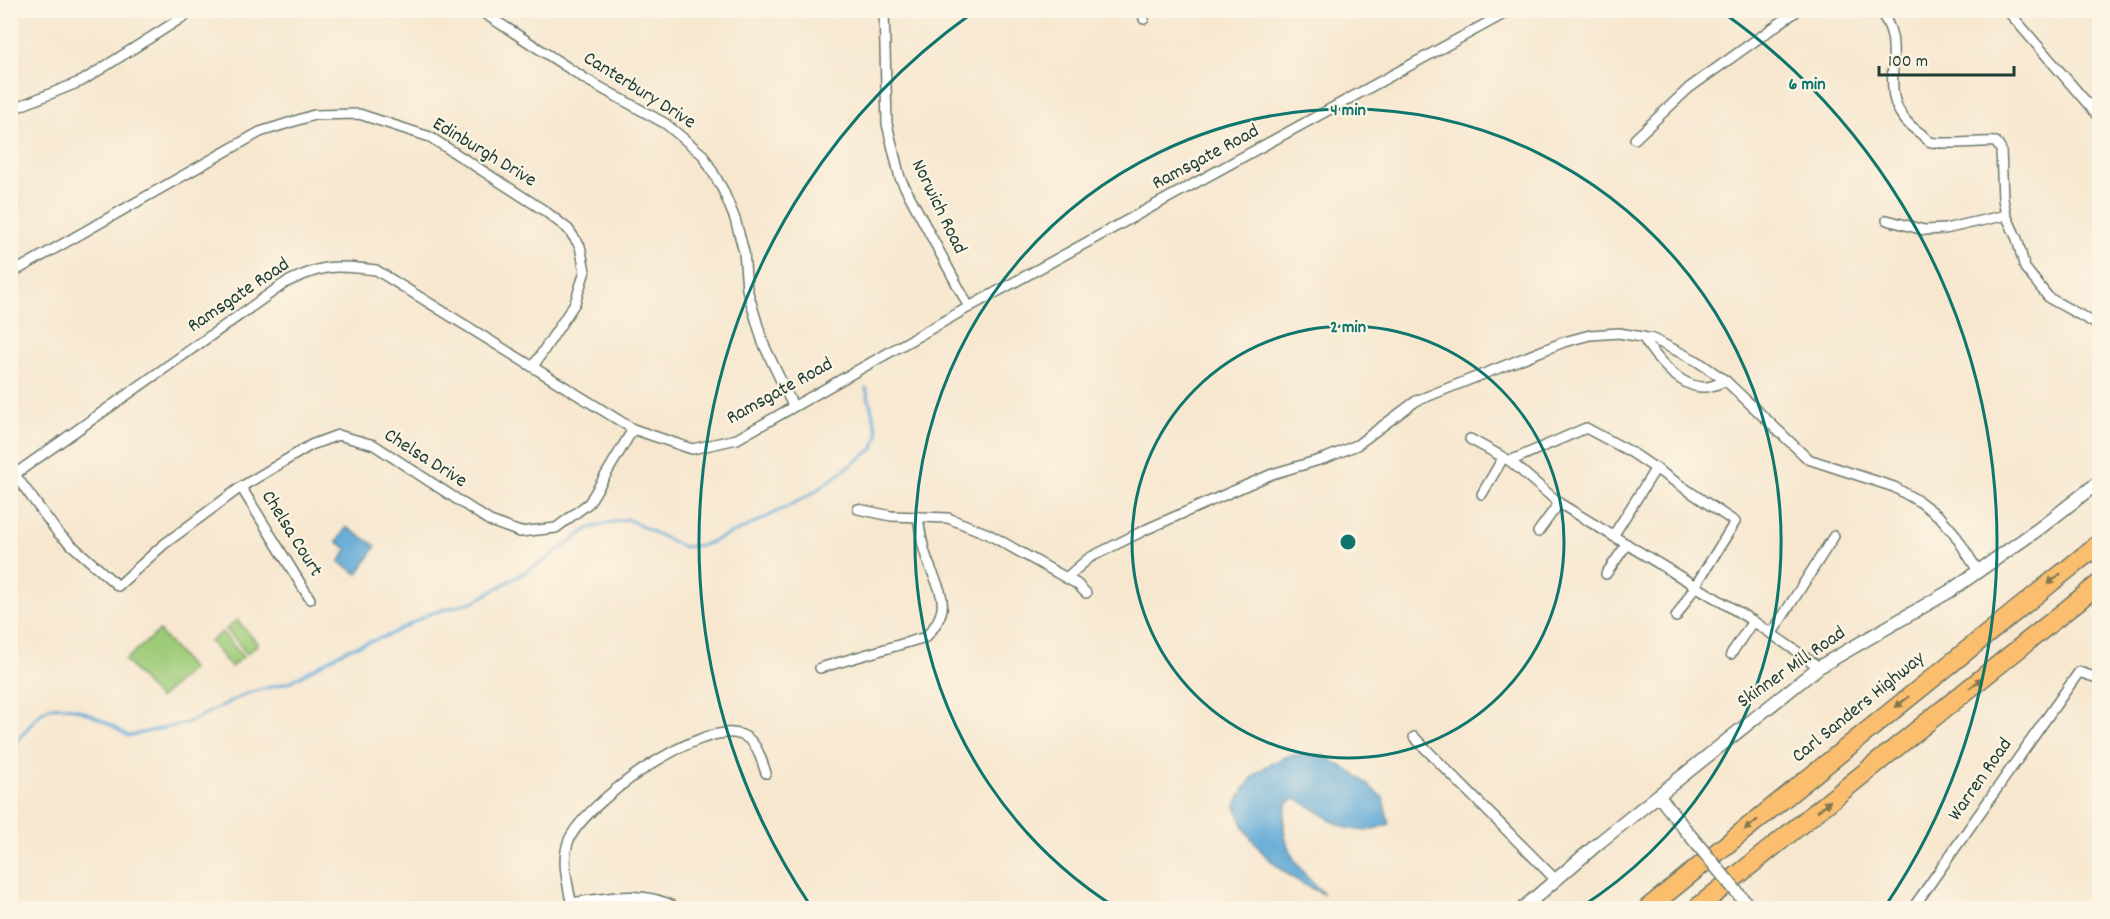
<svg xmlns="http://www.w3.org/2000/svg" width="2110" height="919" font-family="Dekko,sans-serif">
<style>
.green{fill:#9dcb78;stroke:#5e8456;stroke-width:1.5}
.water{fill:#5ea8d6;stroke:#3e7285;stroke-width:1.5}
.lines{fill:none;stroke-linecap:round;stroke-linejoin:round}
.stream{stroke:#5ea8d6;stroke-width:3}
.minor-casing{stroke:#6b786a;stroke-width:12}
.tertiary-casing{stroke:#6b786a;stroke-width:15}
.motorway-casing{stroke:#6b786a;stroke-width:21}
.minor{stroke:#fff;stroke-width:9}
.tertiary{stroke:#fff;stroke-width:12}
.motorway{stroke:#fabe6e;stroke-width:18}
.tertiary-bridge-casing{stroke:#6b786a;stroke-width:15;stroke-linecap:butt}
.tertiary-bridge{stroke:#fff;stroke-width:12}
.oneway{fill:#82774e}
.ring{fill:none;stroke:#0f766e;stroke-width:3}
.labels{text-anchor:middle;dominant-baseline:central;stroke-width:4.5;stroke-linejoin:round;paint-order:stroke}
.street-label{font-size:20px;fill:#1f3d34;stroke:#fcf5e5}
.centre{fill:#0f766e;stroke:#fcf5e5;stroke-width:3}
.ring-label{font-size:18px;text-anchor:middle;font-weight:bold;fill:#0f766e;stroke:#fcf5e5;stroke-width:4.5;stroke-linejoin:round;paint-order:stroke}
</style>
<rect width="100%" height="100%" fill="#fcf5e5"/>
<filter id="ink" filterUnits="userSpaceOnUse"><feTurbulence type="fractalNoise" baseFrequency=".0167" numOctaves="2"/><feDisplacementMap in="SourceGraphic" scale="12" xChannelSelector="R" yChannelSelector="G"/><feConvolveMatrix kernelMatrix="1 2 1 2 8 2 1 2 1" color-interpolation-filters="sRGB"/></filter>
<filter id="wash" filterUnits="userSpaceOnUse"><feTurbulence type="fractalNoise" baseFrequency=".008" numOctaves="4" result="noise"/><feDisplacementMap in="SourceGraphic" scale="24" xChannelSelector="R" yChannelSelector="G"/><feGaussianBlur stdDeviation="1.35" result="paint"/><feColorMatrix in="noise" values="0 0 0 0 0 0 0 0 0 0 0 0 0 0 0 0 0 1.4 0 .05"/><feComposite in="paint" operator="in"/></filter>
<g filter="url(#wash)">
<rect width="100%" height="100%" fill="#f7e7cf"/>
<g class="green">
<path d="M237,620L258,644L247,654L226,629Z"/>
<path d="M159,631L192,669L159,699L125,660Z"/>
<path d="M222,632L243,657L231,667L210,642Z"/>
</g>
<g class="water">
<path d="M346,527L376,546L358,574L339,562L348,549L337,542Z"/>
<path d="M1291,755H1322L1355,774L1383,798L1389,824C1343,842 1335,817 1296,799L1288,802C1274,839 1298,871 1324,894C1287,879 1247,848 1236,806C1247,777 1262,765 1291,755Z"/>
</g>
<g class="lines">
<path class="stream" d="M10,748C21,739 35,716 45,710C68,697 110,724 128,736L187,723L248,693L290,682L346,650L389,635L429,614L475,601L544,561L588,529L604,524L627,519L683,547L703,545L745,528L810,495L874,448L878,434L866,388"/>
</g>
</g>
<g filter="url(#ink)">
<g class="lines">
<defs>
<g id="minor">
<path d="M479,10L587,80L666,124L703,155L723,190L735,219L744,252L747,289L763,343L793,406"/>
<path d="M884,10L887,124L900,178L969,307"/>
<path d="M1143,10L1144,19"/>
<path d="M1878,10C1915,47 1866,97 1920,133C1923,135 1927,141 1931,142C1942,145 1981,141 1996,142L2001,150L2003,199L2006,215L2017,239L2025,268L2049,298L2100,326"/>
<path d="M2007,10L2100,118"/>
<path d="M10,110L82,81L194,10"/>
<path d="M1635,139L1689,88L1798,10"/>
<path d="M1887,220L1924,230L1945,229L2006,215"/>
<path d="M10,274L260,132L314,115L359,114L430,137L545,211L568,229L580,246L585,271L575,303L534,365"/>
<path d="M1643,337C1654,356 1679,387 1703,387C1710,388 1719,383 1726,381"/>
<path d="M1470,439L1510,461"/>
<path d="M10,468L58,533L118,586L163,545L241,487L311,445L338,435L374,445L490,521L520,532L556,528L589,503L633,429"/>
<path d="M15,474L285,283C324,264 334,265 376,270L633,429L692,449L737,439L969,307L1511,10"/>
<path d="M241,487L310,599"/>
<path d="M1482,494L1503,458"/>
<path d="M858,509L891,516L948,518L988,534L1077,584L1086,593"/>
<path d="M1538,532L1559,503"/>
<path d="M1613,536L1656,468"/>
<path d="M1606,574L1627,544"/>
<path d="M1066,578L1089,558L1147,529L1272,474L1326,458L1357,445L1416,401L1564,342L1590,335L1619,333L1653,339L1697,361L1726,381L1808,459L1894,487L1920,502L1941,518L1954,533L1978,571"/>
<path d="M1676,617L1735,522L1631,452L1586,428L1510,461L1559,503L1753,621L1819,667"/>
<path d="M1772,633L1834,536"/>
<path d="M1731,654L1753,621"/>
<path d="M820,668L926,637C955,605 939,592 927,559C922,545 920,532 918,517"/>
<path d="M1414,737L1556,880"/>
<path d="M571,903C609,898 643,889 677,908"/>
<path d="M572,908C569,886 560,862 569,840C584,804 701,718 742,735C757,741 761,759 766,773"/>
<path d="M1913,908L2079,672L2100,679"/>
</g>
<g id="tertiary">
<path d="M1659,796L1684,828"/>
<path d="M1523,908L1601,841L1819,667L1950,591L2040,528L2100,481"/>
</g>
<g id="motorway">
<path d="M1648,908L2100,543"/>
<path d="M1697,908L2100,583"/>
</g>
</defs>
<use href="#minor" class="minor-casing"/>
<use href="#tertiary" class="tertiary-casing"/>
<use href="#motorway" class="motorway-casing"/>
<use href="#minor" class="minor"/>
<use href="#tertiary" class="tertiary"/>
<use href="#motorway" class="motorway"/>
<defs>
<path id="tertiary-bridge" d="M1684,828L1750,908"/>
</defs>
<use href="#tertiary-bridge" class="tertiary-bridge-casing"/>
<use href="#tertiary-bridge" class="tertiary-bridge"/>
</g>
<defs><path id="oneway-solid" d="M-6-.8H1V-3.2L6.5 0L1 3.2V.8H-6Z" transform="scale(1.5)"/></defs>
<g class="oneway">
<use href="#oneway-solid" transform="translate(2054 579) rotate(141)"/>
<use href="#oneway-solid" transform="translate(1976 683) rotate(-39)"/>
<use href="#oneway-solid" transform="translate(1902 702) rotate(141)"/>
<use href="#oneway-solid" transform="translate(1824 806) rotate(-39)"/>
<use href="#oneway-solid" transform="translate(1751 825) rotate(141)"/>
</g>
</g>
<g class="ring">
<circle cx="1348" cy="542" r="216"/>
<path d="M1115 907A433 433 0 1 1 1581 907"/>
<path d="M810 905A649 649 0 0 1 971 14M1725 14A649 649 0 0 1 1886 905"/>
</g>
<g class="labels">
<g class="street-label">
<text transform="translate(639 91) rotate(32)">Canterbury Drive</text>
<text transform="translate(484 153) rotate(31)">Edinburgh Drive</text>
<text transform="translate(1206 158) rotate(-28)">Ramsgate Road</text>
<text transform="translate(938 207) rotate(64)">Norwich Road</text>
<text transform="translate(239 296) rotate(-34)">Ramsgate Road</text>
<text transform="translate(780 392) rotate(-29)">Ramsgate Road</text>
<text transform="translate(425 459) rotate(32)">Chelsa Drive</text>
<text transform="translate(291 534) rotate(58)">Chelsa Court</text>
<text transform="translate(1792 668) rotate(-35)">Skinner Mill Road</text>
<text transform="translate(1859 708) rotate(-39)">Carl Sanders Highway</text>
<text transform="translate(1981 780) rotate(-55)">Warren Road</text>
</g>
</g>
<circle cx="1348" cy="542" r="9" class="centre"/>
<g class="ring-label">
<text x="1807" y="89">6 min</text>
<text x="1348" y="115">4 min</text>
<text x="1348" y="332">2 min</text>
</g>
<rect width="2110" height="919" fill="none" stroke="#fcf5e5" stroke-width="36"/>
<path d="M1879 66v9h135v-9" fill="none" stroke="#1f3d34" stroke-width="3"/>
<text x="1888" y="66" font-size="18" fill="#1f3d34" stroke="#fcf5e5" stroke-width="4.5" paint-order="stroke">100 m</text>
</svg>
